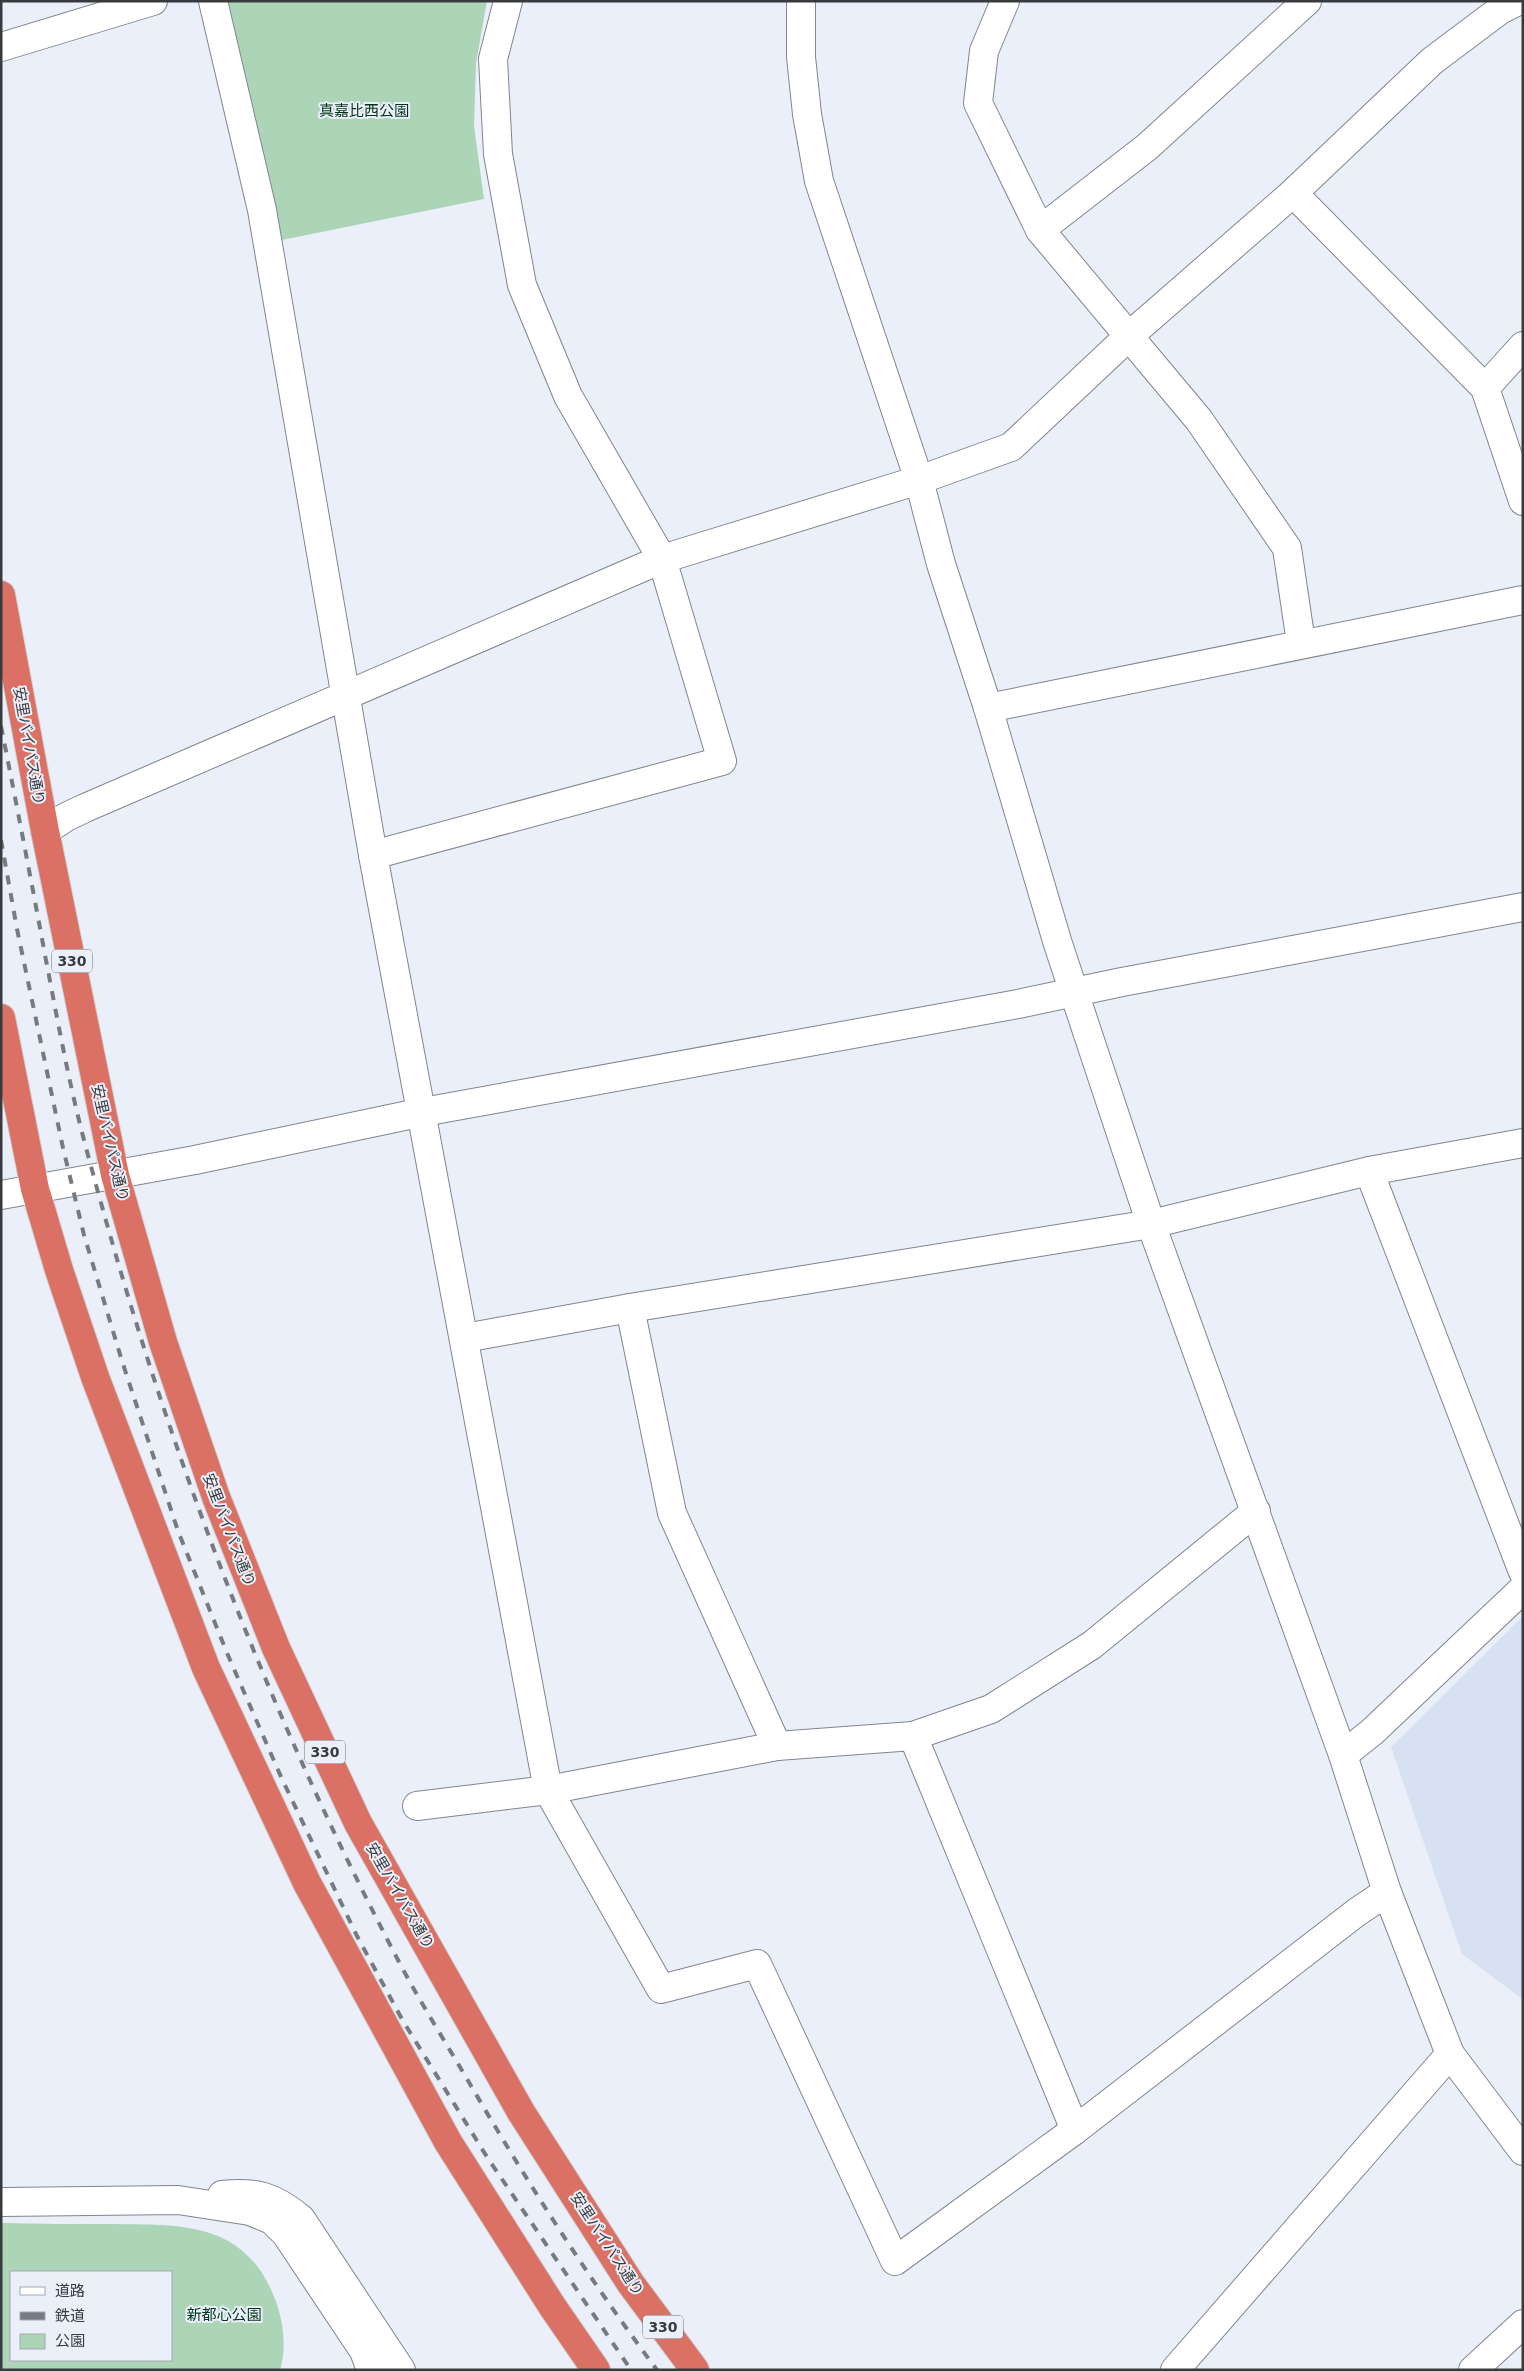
<svg xmlns="http://www.w3.org/2000/svg" width="1524" height="2371" font-family="'DejaVu Sans','Noto Sans JP',sans-serif">
<style>
.built{fill:#d8e1f2}
.green{fill:#acd4b6;fill-rule:evenodd}
.lines{fill:none;stroke-linecap:round;stroke-linejoin:round}
.minor-casing{stroke:#80858e;stroke-width:30}
.highway-casing{stroke:#cfd0d1;stroke-width:30}
.minor{stroke:#fff;stroke-width:28}
.highway{stroke:#da7164;stroke-width:28}
.rail{stroke:#777a81;stroke-width:4;stroke-dasharray:9 9;stroke-linecap:butt}
.labels{text-anchor:middle;dominant-baseline:central;stroke-width:4;stroke-linejoin:round;paint-order:stroke}
.shield{fill:#eaeffa;stroke:#6d7076;stroke-width:1}
.shield-label{font-size:14px;font-weight:bold;fill:#383a3e}
.park-label{font-size:15px;fill:#013418;stroke:#eaeffa}
.street-label{font-size:15px;fill:#383a3e;stroke:#eaeffa}
</style>
<rect width="100%" height="100%" fill="#eaeffa"/>
<path class="built" d="M1523,1616V1997L1521,1998L1462,1954L1391,1747Z"/>
<g class="green">
<path d="M229,1H487L476,63L474,126L484,199L282,240L229,22Z"/>
<path d="M1,2223C38,2224 75,2224 112,2224C182,2225 245,2221 275,2299C283,2319 287,2348 280,2370H1ZM11,2272H171V2360H11Z"/>
</g>
<g class="lines">
<defs>
<g id="minor">
<path d="M213,1L262,210L373,855L722,761L662,559L568,396L522,285L498,154L493,59L508,1"/>
<path d="M801,1V57L807,114L819,181L919,480L941,564L988,708L1058,944L1151,1224L1343,1755L1387,1892L1450,2054L1523,2151"/>
<path d="M1005,1L984,51L978,103L1040,230L1199,420L1287,548L1301,643"/>
<path d="M1,47L153,1"/>
<path d="M1293,193L1485,388L1523,501"/>
<path d="M1040,230L1147,147L1307,1"/>
<path d="M1485,388L1523,346"/>
<path d="M988,708L1523,600"/>
<path d="M45,831L66,817L85,808L662,559L919,480L1011,447L1129,336L1293,193L1432,61L1500,10L1518,1"/>
<path d="M373,855L548,1790L661,1989L757,1964L895,2261L1075,2130L1357,1912L1387,1892"/>
<path d="M1369,1171L1523,1572"/>
<path d="M1,1195L195,1160L423,1112L1018,1004L1122,982L1523,907"/>
<path d="M630,1308L672,1513L777,1746"/>
<path d="M465,1338L630,1308L1151,1224L1369,1171L1523,1143"/>
<path d="M913,1736L991,1709L1092,1645L1256,1511"/>
<path d="M1343,1755L1372,1732L1523,1589"/>
<path d="M417,1806L548,1790L777,1746L913,1736L1075,2130"/>
<path d="M222,2195C256,2191 275,2197 301,2219L401,2370"/>
<path d="M1,2202L178,2200L250,2211L272,2220L286,2234L364,2351L371,2370"/>
<path d="M1175,2370L1450,2054"/>
<path d="M1473,2370L1523,2324"/>
</g>
<g id="highway">
<path d="M1,595L45,831L115,1175L163,1342L216,1497L276,1648L358,1823L521,2112L631,2284L695,2370"/>
<path d="M1,1018L35,1189L59,1270L95,1377L206,1668L307,1883L448,2142L552,2306L596,2370"/>
</g>
</defs>
<use href="#minor" class="minor-casing"/>
<use href="#highway" class="highway-casing"/>
<use href="#minor" class="minor"/>
<use href="#highway" class="highway"/>
<g class="rail">
<path d="M1,726C16,802 31,879 45,955C57,1017 68,1079 84,1140C159,1426 260,1697 398,1960C420,2002 446,2043 470,2084C527,2182 589,2279 657,2370"/>
<path d="M1,840L17,929L63,1148L84,1235L122,1361L178,1531L227,1653L282,1779L357,1936L403,2021L487,2157L631,2370"/>
</g>
</g>
<g class="labels">
<g class="shield">
<rect x="52" y="949.5" width="40" height="23" rx="4"/>
<rect x="305" y="1740.5" width="40" height="23" rx="4"/>
<rect x="643" y="2315.5" width="40" height="23" rx="4"/>
</g>
<g class="shield-label">
<text x="72" y="961">330</text>
<text x="325" y="1752">330</text>
<text x="663" y="2327">330</text>
</g>
<g class="park-label">
<text x="364" y="111">真嘉比西公園</text>
<text x="224" y="2315">新都心公園</text>
</g>
<g class="street-label">
<text transform="translate(29 746) rotate(80)">安里バイパス通り</text>
<text transform="translate(110 1143) rotate(77)">安里バイパス通り</text>
<text transform="translate(229 1530) rotate(69)">安里バイパス通り</text>
<text transform="translate(400 1896) rotate(60)">安里バイパス通り</text>
<text transform="translate(607 2244) rotate(57)">安里バイパス通り</text>
</g>
</g>
<rect width="1524" height="2371" fill="none" stroke="#383a3e" stroke-width="5"/>
<rect x="10" y="2271" width="162" height="90" fill="#eaeffa" stroke="#a3a7af"/>
<rect x="20" y="2287" width="25" height="8" fill="#ffffff" stroke="#a3a7af"/>
<text x="55" y="2296" font-size="15" fill="#383a3e">道路</text>
<rect x="20" y="2312" width="25" height="8" fill="#777a81" stroke="#a3a7af"/>
<text x="55" y="2321" font-size="15" fill="#383a3e">鉄道</text>
<rect x="20" y="2334" width="25" height="15" fill="#acd4b6" stroke="#a3a7af"/>
<text x="55" y="2346" font-size="15" fill="#383a3e">公園</text>
</svg>
